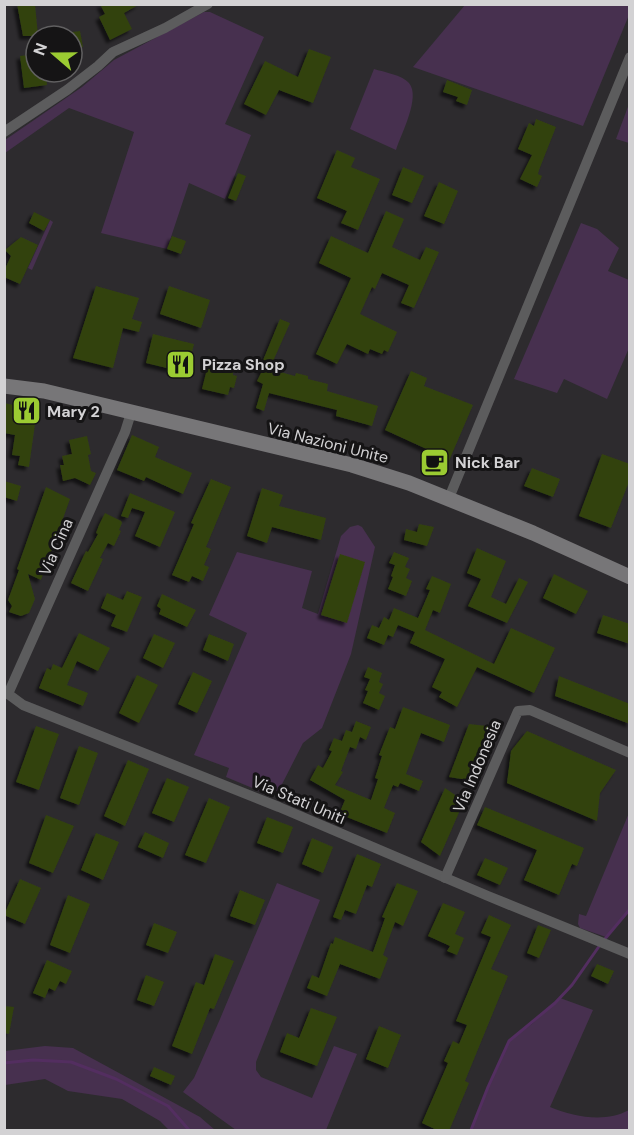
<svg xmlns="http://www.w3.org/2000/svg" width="634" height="1135" font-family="'DM Sans',sans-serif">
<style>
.green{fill:#47304f}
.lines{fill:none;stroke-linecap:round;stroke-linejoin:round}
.stream{stroke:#532e60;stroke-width:3}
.building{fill:#324211;filter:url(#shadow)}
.street{stroke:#5c5c5d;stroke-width:10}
.secondary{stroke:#777678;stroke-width:15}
.labels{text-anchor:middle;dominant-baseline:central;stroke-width:6;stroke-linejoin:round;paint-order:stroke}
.poi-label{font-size:16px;font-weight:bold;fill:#d3d2d4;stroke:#151415;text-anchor:start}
.street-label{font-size:16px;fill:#d3d2d4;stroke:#151415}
</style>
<defs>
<filter id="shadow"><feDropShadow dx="-3.5" dy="3.5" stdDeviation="1.5" flood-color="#0009"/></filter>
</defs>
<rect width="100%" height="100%" fill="#2d2b2e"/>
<g class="green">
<path d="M465,5H629V15L583,126L413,67Z"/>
<path d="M204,12H210L264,37L225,124L251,135L225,199L189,183L167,249L101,233L134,132L69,108L5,153V140L82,87L114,60Z"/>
<path d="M374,69C384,72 402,75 409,83C421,97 401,134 396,150L350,129Z"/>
<path d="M629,104V143L616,139Z"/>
<path d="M50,220L53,222L32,270L28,268Z"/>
<path d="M581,223L597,229L619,248L608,271L629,280V348L607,399L564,379L557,393L514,379Z"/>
<path d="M358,525L362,527L375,547L351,654L322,728L303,743L278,792H262L226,777L229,768L194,755L247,633L209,615L237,552L312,571L302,608L318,614L341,536L350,527Z"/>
<path d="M629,813V909L606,937L580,928L578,924L579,914L586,916Z"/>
<path d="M277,883L320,900L256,1062V1070L261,1077L312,1098L334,1046L357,1054L326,1130H236L183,1092L194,1078L220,1019Z"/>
<path d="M560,998L593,1010L550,1107C575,1117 605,1123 629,1110V1130H471L488,1087L509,1041L532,1024Z"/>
<path d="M45,1046L73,1048L200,1117L215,1130H169L160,1121L122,1099L68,1091L45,1079L5,1085V1051Z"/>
</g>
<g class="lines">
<g class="stream">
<path d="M604,940L630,909"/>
<path d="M4,1063L33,1060L71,1062L116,1079L168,1106L189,1130"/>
<path d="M471,1130L488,1087L509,1041L555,1003L572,985L600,945"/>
</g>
</g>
<g class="building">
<path d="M17,4H35L38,36H23Z"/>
<path d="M100,4H140L124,13L132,29L110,40L99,17L105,14Z"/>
<path d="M80,31L83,47L72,49V32Z"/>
<path d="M309,49L331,57L313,103L279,90L266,115L244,104L265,61L298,77Z"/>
<path d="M36,54V72H46L47,85L24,88L20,56Z"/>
<path d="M447,80L472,90L467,105L456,101L458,97L443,92Z"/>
<path d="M536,119L556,127L539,170L538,174L542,176L537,187L520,179L532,155L518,149L529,123L534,126Z"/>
<path d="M337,150L355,158L351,167L380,179L358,230L341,223L347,211L317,198Z"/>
<path d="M403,167L424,176L412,203L392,195Z"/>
<path d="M238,173L246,176L236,201L228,198Z"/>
<path d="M439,182L458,191L444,224L424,216Z"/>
<path d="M386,211L404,219L392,247L420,260L426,247L439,252L414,308L401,303L409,285L382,273L375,289L372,287L360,314L397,332L388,352L384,350L382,354L370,349L368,354L347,344L337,364L316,354L351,278L319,263L331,236L368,253Z"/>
<path d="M34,212L50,220L44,231L29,223Z"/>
<path d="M172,236L186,241L181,254L167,249Z"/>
<path d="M21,237L38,245L20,284L4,277V271L11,256L5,250Z"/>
<path d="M96,286L139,298L132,319L142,322L139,332L123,328L113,368L73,358Z"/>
<path d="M169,286L210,300L201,328L160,314Z"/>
<path d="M280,319L290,323L274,359L281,363L277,371L295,376L296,373L308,376V379L328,384L327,391L378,406L372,426L336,416L337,410L269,393L264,411L256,408L263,384L257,381L262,371L259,370Z"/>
<path d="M153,334L194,344L187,373L146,363Z"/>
<path d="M208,365L233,371V375L237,376L234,388L230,387L228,395L202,389Z"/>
<path d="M411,371L427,378L424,386L473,405L445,470L429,463L433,452L385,430Z"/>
<path d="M4,403L37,410L29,467L18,465L20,456L12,455L15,435L4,433Z"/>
<path d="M132,435L159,447L155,457L192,473L183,494L146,477L144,481L117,470Z"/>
<path d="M87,436L91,454L88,455L91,471L96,473L90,485L75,478L63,481L60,465H64L62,456L72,454L69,440Z"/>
<path d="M602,454L630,464V479L611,528L579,516Z"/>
<path d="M532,468L560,479L553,497L524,486Z"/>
<path d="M211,479L231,487L206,547L211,549L204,565L209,567L203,581L192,576L189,582L172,575L194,524L191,523Z"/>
<path d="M4,481L21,486L17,501L4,497Z"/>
<path d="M46,487L70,499L41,580L28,574L35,599L29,613L21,616L9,612L12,606L8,600L19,570L17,569Z"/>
<path d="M262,488L283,495L279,506L326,518L321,540L272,527L267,543L247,536Z"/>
<path d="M130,493L175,512L160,547L135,536L145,512L132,508L128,518L121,516Z"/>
<path d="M105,513L121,521L122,523L119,530L121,531L114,546L108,543L100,558L103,559L88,591L71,583L86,551L88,552L98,534L96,533L99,525Z"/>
<path d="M419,524L434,527L427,546L404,540L406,529L417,532Z"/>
<path d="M477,548L506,561L491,597L506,604L519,578L528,582L507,623L468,606L481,579L467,573Z"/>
<path d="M394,552L409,558L405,567L410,569L406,578L412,581L406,596L388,589L393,577L391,576L395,565L389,563Z"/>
<path d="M340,554L365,562L347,623L321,615Z"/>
<path d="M554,574L588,591L576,614L543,598Z"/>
<path d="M432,576L451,584L440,613L433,610L425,630L494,664L511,628L555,648L534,693L477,667L457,707L439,697L442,692L432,687L445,659L410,643L415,632L398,625L393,637L388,635L384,645L367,638L372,625L379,628L384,617L389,620L394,608L418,618L430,590L426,589Z"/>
<path d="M127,591L142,597L127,632L111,626L116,615L101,608L107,593L123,600Z"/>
<path d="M162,594L196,610L187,627L159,614L161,609L157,606Z"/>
<path d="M603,615L630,624V644L597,633Z"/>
<path d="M79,633L110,648L98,671L77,661L67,685L88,693L83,706L39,688L47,668L51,670L53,664L62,668Z"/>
<path d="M154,634L175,643L163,668L143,658Z"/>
<path d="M209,634L234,644L228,661L203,650Z"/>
<path d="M368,667L382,673L379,682L383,684L379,693L385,696L379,710L363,703L368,691L365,690L370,679L364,677Z"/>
<path d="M193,672L212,681L197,713L178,704Z"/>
<path d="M137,675L158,685L139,723L119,713Z"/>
<path d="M559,676L630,704V724L555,696Z"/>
<path d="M403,707L450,725L444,742L421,733L406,774L423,781L419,791L400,783L398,787L393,785L384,808L395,813L387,833L339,814L345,800L310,780L318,765L323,768L332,751L329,750L334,738L342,741L346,730L352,732L356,721L371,727L366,740L360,737L356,749L350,747L341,771L343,772L335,785L371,800L378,779L375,778L382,756L379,755L390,727L395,729Z"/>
<path d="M469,724L496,727L474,781L449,777Z"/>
<path d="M36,726L59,734L39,790L16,782Z"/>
<path d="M527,731L616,770L600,793L597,821L507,783L511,751Z"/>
<path d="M79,746L98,753L79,805L60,798Z"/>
<path d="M128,760L149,769L125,826L104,816Z"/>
<path d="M167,778L189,787L174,822L152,813Z"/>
<path d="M445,788L464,801L440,856L421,842Z"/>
<path d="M209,798L230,807L206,863L185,855Z"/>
<path d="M485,807L584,848L577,866L572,864L559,895L524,880L537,850L477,825Z"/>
<path d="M46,815L74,826L53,873L29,863Z"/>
<path d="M267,817L293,827L283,853L257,843Z"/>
<path d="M145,832L169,843L163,858L138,847Z"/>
<path d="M96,833L119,842L103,880L81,870Z"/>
<path d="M312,838L333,847L323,873L302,864Z"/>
<path d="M357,854L381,864L372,887L367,885L356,914L345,910L341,920L333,917Z"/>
<path d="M485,858L508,868L500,885L477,875Z"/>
<path d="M20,879L41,888L25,924L4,915Z"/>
<path d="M397,883L418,891L403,926L395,922L383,955L388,958L380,979L340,964L327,996L307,988L312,975L319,978L331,943L333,944L335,937L373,952L385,918L382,917Z"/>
<path d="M240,890L265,900L255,925L230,916Z"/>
<path d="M68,895L90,904L70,953L50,945Z"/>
<path d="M443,903L465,912L455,934L464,938L457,955L447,951L450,946L428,936Z"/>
<path d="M489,915L511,925L491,969L508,976L465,1081L469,1083L449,1131H439L422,1123L448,1063L444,1061L453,1041L459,1044L467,1025L456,1021L491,937L481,933Z"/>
<path d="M154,923L177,932L168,953L146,945Z"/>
<path d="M538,925L551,930L539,958L527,953Z"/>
<path d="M215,954L234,961L214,1009L210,1008L192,1054L172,1046L196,982L204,985Z"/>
<path d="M47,960L72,971L66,984L60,981L55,991L49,988L45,998L33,993Z"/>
<path d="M597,964L614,971L608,984L591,976Z"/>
<path d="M146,975L164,982L154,1006L137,1000Z"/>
<path d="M4,1006L14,1007L9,1034L4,1033Z"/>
<path d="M311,1008L337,1017L317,1066L280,1052L287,1033L299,1038Z"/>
<path d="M379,1026L401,1035L388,1068L366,1059Z"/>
<path d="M154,1067L175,1076L171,1085L150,1076Z"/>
</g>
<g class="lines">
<g class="street">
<path d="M4,132L67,90L98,66L113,52L165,28L208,4"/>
<path d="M449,498L630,57"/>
<path d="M4,691L23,705L279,807L488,896L630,954"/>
<path d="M8,694L125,432L131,413"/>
<path d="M445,878L518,711L530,710L630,753"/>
</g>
<path class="secondary" d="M4,386L44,391L352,465L409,483L533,533L630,577"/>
</g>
<defs>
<symbol id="restaurant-square" viewBox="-11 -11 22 22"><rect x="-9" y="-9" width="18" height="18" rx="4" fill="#9bcb32" stroke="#151415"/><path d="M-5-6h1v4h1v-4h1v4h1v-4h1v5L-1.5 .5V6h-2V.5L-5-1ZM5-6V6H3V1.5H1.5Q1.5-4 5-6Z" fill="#111"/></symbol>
<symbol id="cafe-square" viewBox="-11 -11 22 22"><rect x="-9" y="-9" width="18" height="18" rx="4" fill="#9bcb32" stroke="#151415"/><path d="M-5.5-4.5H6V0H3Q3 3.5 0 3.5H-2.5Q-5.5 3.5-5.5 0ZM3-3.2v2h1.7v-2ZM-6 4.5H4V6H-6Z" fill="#111"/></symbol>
</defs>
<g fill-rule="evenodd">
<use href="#restaurant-square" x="164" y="348" width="33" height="33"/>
<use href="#restaurant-square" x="10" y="394" width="33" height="33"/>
<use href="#cafe-square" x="418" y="446" width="33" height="33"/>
</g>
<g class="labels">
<g class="poi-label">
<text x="202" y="364">Pizza Shop</text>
<text x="47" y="411">Mary 2</text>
<text x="455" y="462">Nick Bar</text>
</g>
<g class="street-label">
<text transform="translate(328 443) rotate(14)">Via Nazioni Unite</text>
<text transform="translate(56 547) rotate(-66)">Via Cina</text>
<text transform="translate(477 766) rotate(-67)">Via Indonesia</text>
<text transform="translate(299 800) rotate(23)">Via Stati Uniti</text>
</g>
</g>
<rect width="634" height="1135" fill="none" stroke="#d3d2d4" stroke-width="12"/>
<g transform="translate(54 54) rotate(290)"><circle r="28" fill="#151415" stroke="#616061" stroke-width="1.5"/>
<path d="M0-4.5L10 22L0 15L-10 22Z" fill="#9bcb32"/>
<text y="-9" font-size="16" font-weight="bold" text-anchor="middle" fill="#d3d2d4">N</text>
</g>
</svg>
